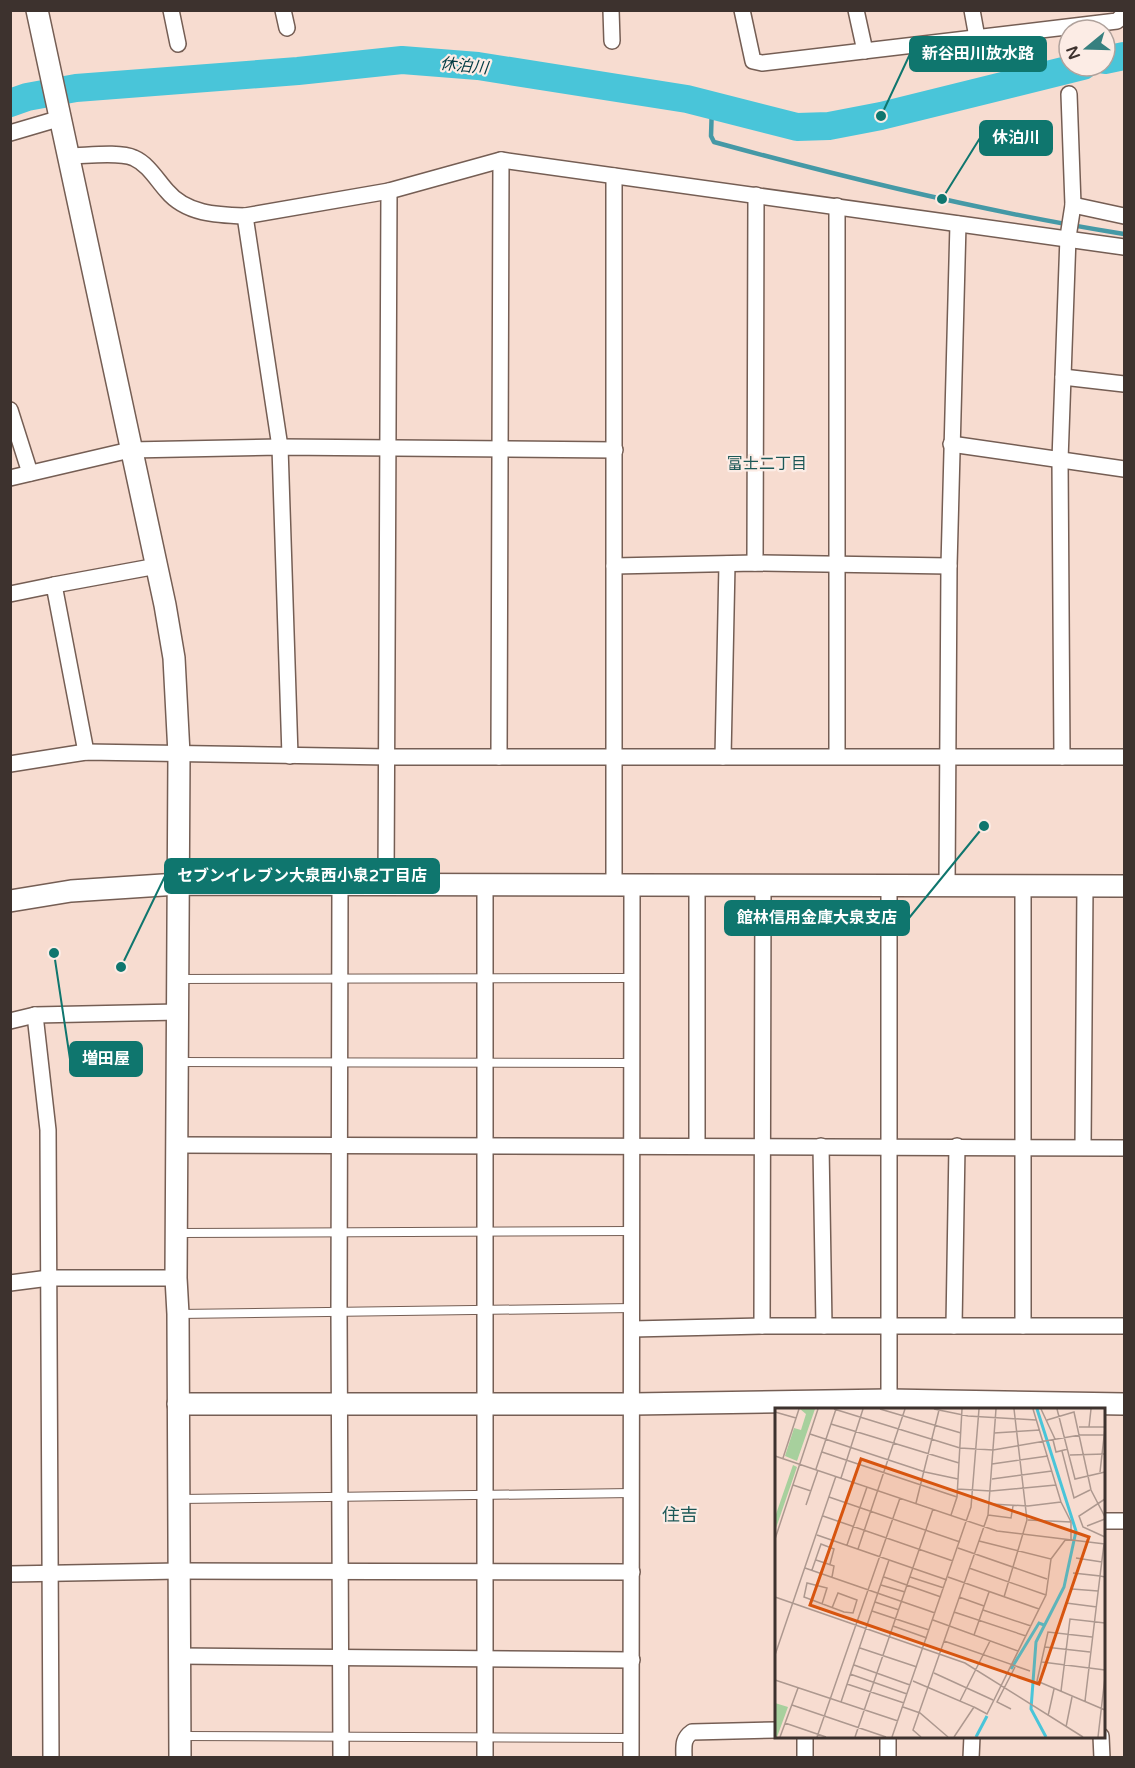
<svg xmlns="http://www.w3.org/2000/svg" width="1135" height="1768" font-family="'Varela Round','Noto Sans JP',sans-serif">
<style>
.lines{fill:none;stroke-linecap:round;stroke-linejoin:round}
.stream{stroke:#4599a6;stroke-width:4.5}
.river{stroke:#49c5d9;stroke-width:28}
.lane-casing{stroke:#755e54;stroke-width:10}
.street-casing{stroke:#755e54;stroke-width:18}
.secondary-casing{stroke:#755e54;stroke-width:24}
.lane{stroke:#fff;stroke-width:8}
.street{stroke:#fff;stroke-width:15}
.secondary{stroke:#fff;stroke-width:21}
.labels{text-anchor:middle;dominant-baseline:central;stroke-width:4.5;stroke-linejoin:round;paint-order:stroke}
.water-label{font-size:16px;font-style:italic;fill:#003a43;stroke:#fcece5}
.neighbourhood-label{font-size:16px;fill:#1c5857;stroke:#fcece5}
.quarter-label{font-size:18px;fill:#1c5857;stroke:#fcece5}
.inset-river{fill:none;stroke:#49c5d9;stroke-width:3}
.inset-road{fill:none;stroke:#ad988f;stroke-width:1.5}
.view{fill:#d7550f;fill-opacity:0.15;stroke:#d7550f;stroke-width:3}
.inset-edge{fill:none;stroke:#3d322e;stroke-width:3}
.leader{fill:none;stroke:#0f766e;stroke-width:2}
.callout-dot{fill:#0f766e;stroke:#fcece5;stroke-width:2}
.callout{fill:#0f766e;stroke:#0f766e;stroke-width:2}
.callout-label{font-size:16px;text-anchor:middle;font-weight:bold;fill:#fff}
</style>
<rect width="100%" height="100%" fill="#f7dcd0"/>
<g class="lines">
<path class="stream" d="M712,105L711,136L714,142C849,179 986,212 1124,234"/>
<g class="river">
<path d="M1105,60L1124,56"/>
<path d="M10,103L27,97L76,88L298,71L402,60L478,66L687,99L797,127L829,126L881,116L1083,66"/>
</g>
<defs>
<g id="lane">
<path d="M179,979L632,978"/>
<path d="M180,1062L632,1063"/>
<path d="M178,1233L632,1231"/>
<path d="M178,1314L633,1308"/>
<path d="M180,1499L632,1493"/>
<path d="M181,1736L631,1738"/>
</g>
<g id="street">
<path d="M171,10L178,44"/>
<path d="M283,10L287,28"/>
<path d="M611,10L612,41"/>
<path d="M742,10L753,61L762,63L1117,21L1123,15L1124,10"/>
<path d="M856,10L865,51"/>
<path d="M972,10L976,32"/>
<path d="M10,133L61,118"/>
<path d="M69,156C86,156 119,151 134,158C148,164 157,180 167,191C186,214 217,215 245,216"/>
<path d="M1073,205L1124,216"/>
<path d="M837,206V756"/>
<path d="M1063,377L1124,384"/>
<path d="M10,410L30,473"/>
<path d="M951,444L1124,469"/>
<path d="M10,478L130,450L280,447L615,450"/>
<path d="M755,563L756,195"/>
<path d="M614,566L755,563L949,566"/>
<path d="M54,585L157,566"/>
<path d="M10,594L54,585L86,752"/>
<path d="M290,756L280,447L245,216L389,191L501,160L1124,247"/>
<path d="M499,757L501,160"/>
<path d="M723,757L727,564"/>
<path d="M1062,757L1060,460L1068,237L1073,205L1069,94"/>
<path d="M10,764L86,752L388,757H1124"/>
<path d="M340,885L339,1312L341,1758"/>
<path d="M386,885L389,191"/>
<path d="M614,885V176"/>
<path d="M697,885V1146"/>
<path d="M889,886V1410"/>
<path d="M947,886L949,566L958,224"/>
<path d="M35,1015L48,1130L51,1758"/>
<path d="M10,1021L35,1015L178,1012"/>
<path d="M178,1145L1124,1148"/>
<path d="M821,1146L824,1326"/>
<path d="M1083,1147L1085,886"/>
<path d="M10,1283L49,1278H176"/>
<path d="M762,1326L763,886"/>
<path d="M954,1326L957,1146"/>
<path d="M1023,1326V886"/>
<path d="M632,1329L762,1326H1124"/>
<path d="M1104,1521H1124"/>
<path d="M10,1574L179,1571L632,1572"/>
<path d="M179,1656L632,1660"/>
<path d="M805,1736V1758"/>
<path d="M1101,1736L1102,1758"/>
<path d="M485,1758V885"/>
<path d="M631,1758L632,885"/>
<path d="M684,1758C684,1747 682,1739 692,1732L776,1730"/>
<path d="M888,1758V1736"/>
<path d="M971,1758L972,1736"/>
</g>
<g id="secondary">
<path d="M37,10L165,605L174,658L179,754L176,1278L178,1314L180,1758"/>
<path d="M10,901L71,891L178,884L1124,886"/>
<path d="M178,1404H633L889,1400L1124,1404"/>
</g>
</defs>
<use href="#lane" class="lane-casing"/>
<use href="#street" class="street-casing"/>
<use href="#secondary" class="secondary-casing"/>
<use href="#lane" class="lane"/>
<use href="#street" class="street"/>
<use href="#secondary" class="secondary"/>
</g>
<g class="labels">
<g class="water-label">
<text transform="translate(464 66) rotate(6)">休泊川</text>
</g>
<g class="neighbourhood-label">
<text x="767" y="464">富士二丁目</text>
</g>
<g class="quarter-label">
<text x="680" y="1515">住吉</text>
</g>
</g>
<g transform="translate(775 1408)">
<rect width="330" height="330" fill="#f7dcd0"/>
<path d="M25,1H40L22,53L10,48L19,20L26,22L31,6ZM18,57L22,59L0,123V109ZM0,295L13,299L2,329H0Z" fill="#a7d09d"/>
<path class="inset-river" d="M262,1L301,123L289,179L261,234L256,301L271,329M236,261L264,215L269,217M201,329L212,308"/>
<path class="inset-road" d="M59,1L185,40L218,42L305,27H330M105,1L186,25M159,1L193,8L261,12M258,1L286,94L296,114V132M266,1L280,31M282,1L300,71L330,64M0,4L21,10M272,12L299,4L316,82L330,109M56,16L184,55M304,19H330M314,19L316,1M219,25L265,22M35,26L150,64L183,71M278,32L281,44L293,41M287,43L299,90L315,82M47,44L182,89M295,47L330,46M0,48L222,123L330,136M8,50L24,1M217,56L273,48M41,61L61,1M325,64L330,20M66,70L88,1M217,71L277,63M18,77L36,83M182,81L216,83L281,77M54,89L185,134M330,91L304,108L308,119L330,129M141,95L164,2M216,96L253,98L286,94M31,97L43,62M176,107L182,89L187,1M213,107L236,110L238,98M48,108L178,153M253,112L296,114M312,118L330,111M42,127L172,172M0,131L43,1M329,136L325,168L330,169M72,137L92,79M183,140L272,171M83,141L130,1M301,150L327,154M276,151L291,131M41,152L59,158L57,169M30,160L160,205M194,160L271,187M37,162L46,136L59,141L55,156M298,165L325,168L310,293M109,169L166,189M135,169L169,180M173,169L264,201M106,177L130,184M297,181L323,183M0,189L190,255L308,329M184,189L209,198M229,189L252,112L239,1M100,194L124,202M291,195L322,199M47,196L52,180L32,175L29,189L69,204L78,205L82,192L63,185L57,200M208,202L256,218M97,203L154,222M179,204L251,228M158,212L243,243M118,218L152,230M199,227L214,184M317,229L273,224L262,273L330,302M169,233L255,263M270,239L315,244M85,240L142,259M0,247L61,68M267,254L330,262M79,257L135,277M159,265L218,292M75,266L132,286M0,272L123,313M138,273L199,299L179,329M72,276L129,295M286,283L295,211L330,215M185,293L215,233M66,294L114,152M17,297L111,329M128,299L145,305L173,329M199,299L212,306L271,187L276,151L204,133M236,301L222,294L240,259M273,308L279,281M10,315L51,329M291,319L297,289M5,329L23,280M42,329L125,90M80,329L158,101M117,329L196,99L204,1M146,329L138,322L213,107L221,1M323,329L330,269"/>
<path class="view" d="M86,51L314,129L264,276L35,197Z"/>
<rect width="330" height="330" class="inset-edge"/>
</g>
<path class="leader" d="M881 116L910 54M942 199L980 138M121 967L165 876M984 826L909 918M54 953L70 1059"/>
<g class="callout-dot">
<circle cx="881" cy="116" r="6"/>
<circle cx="942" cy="199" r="6"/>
<circle cx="121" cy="967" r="6"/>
<circle cx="984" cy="826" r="6"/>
<circle cx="54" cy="953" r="6"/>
</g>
<g class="callout">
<rect x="910" y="37" width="136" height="34" rx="6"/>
<rect x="980" y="121" width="72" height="34" rx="6"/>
<rect x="165" y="859" width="274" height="34" rx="6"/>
<rect x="725" y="901" width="184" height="34" rx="6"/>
<rect x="70" y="1042" width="72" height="34" rx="6"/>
</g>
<g class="callout-label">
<text x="978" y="59">新谷田川放水路</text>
<text x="1016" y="143">休泊川</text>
<text x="302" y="881">セブンイレブン大泉西小泉2丁目店</text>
<text x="817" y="923">館林信用金庫大泉支店</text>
<text x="106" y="1064">増田屋</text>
</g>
<rect width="1135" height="1768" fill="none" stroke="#3d322e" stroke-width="24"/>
<g transform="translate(1087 48) rotate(251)"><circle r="28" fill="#fcece5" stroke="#b0a29c" stroke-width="1.5"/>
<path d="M0-4.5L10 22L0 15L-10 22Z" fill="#37807f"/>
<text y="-9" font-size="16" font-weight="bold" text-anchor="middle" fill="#3d322e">N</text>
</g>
</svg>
